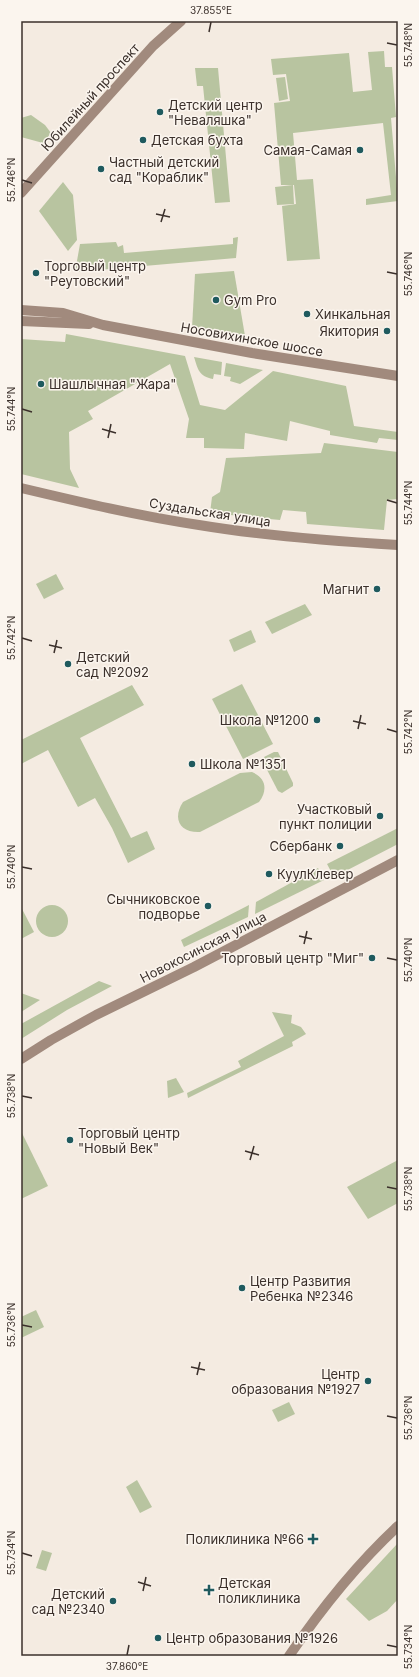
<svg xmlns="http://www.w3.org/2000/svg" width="419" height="1677" font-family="Inter,sans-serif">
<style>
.green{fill:#b8c4a0}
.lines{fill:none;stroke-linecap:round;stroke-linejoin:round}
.secondary{stroke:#a18a7d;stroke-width:10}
.ticks{fill:none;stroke:#3b302b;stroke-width:1.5}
.poi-dot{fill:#1f5a5e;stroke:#fbf5ee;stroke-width:1.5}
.labels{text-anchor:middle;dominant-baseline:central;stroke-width:3;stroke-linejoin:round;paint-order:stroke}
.street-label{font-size:13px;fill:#3b302b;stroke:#fbf5ee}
.poi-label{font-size:13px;fill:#3b302b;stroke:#fbf5ee;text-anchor:start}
.neatline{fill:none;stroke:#3b302b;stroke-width:1.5}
.ticks-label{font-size:10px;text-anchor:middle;fill:#3b302b}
</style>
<rect width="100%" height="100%" fill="#f4ebe1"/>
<g class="green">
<path d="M384,51L385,67H392L396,117L391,118L398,201L366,205V199L391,195L383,123L293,133L297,180L313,179L320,259L287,261L282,206L296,204L294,185H281L274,103L290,101L286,74L273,75L271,59L349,53L353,92L372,90L368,52Z"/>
<path d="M195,68H218L230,202L215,203L203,86H197Z"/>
<path d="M285,77L288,99L279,101L276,78Z"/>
<path d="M31,115L45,125L51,133L43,143L21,137V118Z"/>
<path d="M63,182L73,195L77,240L68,251L39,211Z"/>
<path d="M293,185L294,204L277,205L275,187Z"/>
<path d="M238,237L236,258L75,272L80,244L116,242L118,247L123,245L124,253L233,244V238Z"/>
<path d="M234,271L245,336L192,328L195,274Z"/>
<path d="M66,334L185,356L200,405L225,410L273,371L346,386L354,426L398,432V440L379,438L377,443L330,435V431L290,421L287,441L245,433L244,449L204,448V438H186L189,419L170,364L88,411L93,419L69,432L70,469L79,488L21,474V339L65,342Z"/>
<path d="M194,357L222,362L221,375L214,374L213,379C199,376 198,370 194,357Z"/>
<path d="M226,363L263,370L240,384L230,381L231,377L224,376Z"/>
<path d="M324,443L398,452V499L387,500L384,530L307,524L306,512L283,510L280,520L210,513L212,497L220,492L226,458L321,453Z"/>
<path d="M56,574L64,589L44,599L36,584Z"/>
<path d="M305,604L312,615L272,634L265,622Z"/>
<path d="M251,630L256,642L234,652L229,640Z"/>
<path d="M242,684L273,744L243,759L212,699Z"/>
<path d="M132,685L144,705L80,738L131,838L147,831L155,849L128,863L112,828L95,798L78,807L48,750L21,764V740Z"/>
<path d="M274,752H278L293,783V786L282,793L278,791L263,762L264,757Z"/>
<path d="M252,772C266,778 268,790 259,802L200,832C180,833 172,819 183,802L240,773Z"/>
<path d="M398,828V844L334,877L327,864Z"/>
<path d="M318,868L324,880L255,914L256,902Z"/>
<path d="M249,905L248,917L184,947L181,940Z"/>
<circle cx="52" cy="921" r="16"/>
<path d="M21,907L34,932L21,939Z"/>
<path d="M99,981L112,986L67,1010L21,1039V1024Z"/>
<path d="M21,993L40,1000L21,1012Z"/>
<path d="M272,1012L292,1015L291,1023L301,1027L306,1034L292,1042L293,1046L188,1098L187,1093L241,1067L238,1061L284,1036Z"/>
<path d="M176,1078L184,1092L168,1098L167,1081Z"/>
<path d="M21,1131L48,1186L21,1199Z"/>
<path d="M398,1160V1203L368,1219L347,1187Z"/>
<path d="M36,1310L44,1327L21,1338V1317Z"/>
<path d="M289,1402L295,1414L278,1422L272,1410Z"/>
<path d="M137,1480L152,1507L140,1513L126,1487Z"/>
<path d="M398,1543V1599L387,1611L369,1621L346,1599Z"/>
<path d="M42,1550L52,1553L46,1571L36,1568Z"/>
</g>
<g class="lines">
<g class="secondary">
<path d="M21,193L153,46L181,21"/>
<path d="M21,310L63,313L103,325L252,353L398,376"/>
<path d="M21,321L89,324"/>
<path d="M21,488C80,502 139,516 199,525C265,536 332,541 398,545"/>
<path d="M21,1059L51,1040L96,1015L194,967L398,860"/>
<path d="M289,1656C321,1609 357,1564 398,1526"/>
</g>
</g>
<path class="ticks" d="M209,32L211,22M387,43L397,45M22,180L32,183M156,214L170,217M161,222L165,209M387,272L397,274M22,409L32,412M102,429L116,433M108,438L111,424M387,500L397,503M22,638L32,641M49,645L62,648M54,653L57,640M353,721L366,724M358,729L361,715M387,729L397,732M22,867L32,869M299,936L312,939M304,944L307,931M387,958L397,960M22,1096L32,1098M245,1151L259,1155M250,1160L254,1146M387,1187L397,1189M22,1325L32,1327M191,1367L205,1370M197,1375L200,1362M387,1416L397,1418M22,1553L32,1556M138,1582L151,1586M143,1591L146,1577M387,1645L397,1647M127,1655L129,1645"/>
<g class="poi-dot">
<circle cx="160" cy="112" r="4"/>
<circle cx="143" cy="140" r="4"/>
<circle cx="360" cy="150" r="4"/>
<circle cx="101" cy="169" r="4"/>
<circle cx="36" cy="273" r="4"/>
<circle cx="216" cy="300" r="4"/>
<circle cx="307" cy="314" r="4"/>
<circle cx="387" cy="331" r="4"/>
<circle cx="41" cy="384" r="4"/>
<circle cx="377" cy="589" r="4"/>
<circle cx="68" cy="664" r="4"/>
<circle cx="317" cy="720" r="4"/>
<circle cx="192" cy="764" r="4"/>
<circle cx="380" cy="816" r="4"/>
<circle cx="340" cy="846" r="4"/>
<circle cx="269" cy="874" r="4"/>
<circle cx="208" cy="906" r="4"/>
<circle cx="372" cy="958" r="4"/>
<circle cx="70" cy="1140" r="4"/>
<circle cx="242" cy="1288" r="4"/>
<circle cx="368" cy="1381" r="4"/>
<path d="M311 1533h4v4h4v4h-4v4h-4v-4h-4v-4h4z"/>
<path d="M207 1584h4v4h4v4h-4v4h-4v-4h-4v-4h4z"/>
<circle cx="113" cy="1601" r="4"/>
<circle cx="158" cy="1638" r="4"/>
</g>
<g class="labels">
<g class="street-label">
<text transform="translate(90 97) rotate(-48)">Юбилейный проспект</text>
<text transform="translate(252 339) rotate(10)">Носовихинское шоссе</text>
<text transform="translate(210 512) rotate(9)">Суздальская улица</text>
<text transform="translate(203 947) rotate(-27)">Новокосинская улица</text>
</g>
<g class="poi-label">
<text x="168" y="105">Детский центр<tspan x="168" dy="15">"Неваляшка"</tspan></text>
<text x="151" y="140">Детская бухта</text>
<text x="352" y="150" text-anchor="end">Самая-Самая</text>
<text x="109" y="162">Частный детский<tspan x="109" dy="15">сад "Кораблик"</tspan></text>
<text x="44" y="266">Торговый центр<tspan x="44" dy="15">"Реутовский"</tspan></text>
<text x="224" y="300">Gym Pro</text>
<text x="315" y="314">Хинкальная</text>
<text x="379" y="331" text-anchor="end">Якитория</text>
<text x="49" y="384">Шашлычная "Жара"</text>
<text x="369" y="589" text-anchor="end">Магнит</text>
<text x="76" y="657">Детский<tspan x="76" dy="15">сад №2092</tspan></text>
<text x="309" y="720" text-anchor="end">Школа №1200</text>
<text x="200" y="764">Школа №1351</text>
<text x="372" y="809" text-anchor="end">Участковый<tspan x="372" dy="15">пункт полиции</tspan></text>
<text x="332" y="846" text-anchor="end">Сбербанк</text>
<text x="277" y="874">КуулКлевер</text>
<text x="200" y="899" text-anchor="end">Сычниковское<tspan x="200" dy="15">подворье</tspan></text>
<text x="364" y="958" text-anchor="end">Торговый центр "Миг"</text>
<text x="78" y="1133">Торговый центр<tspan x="78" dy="15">"Новый Век"</tspan></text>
<text x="250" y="1281">Центр Развития<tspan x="250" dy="15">Ребенка №2346</tspan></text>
<text x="360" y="1374" text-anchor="end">Центр<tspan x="360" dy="15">образования №1927</tspan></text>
<text x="304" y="1539" text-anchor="end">Поликлиника №66</text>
<text x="218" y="1583">Детская<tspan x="218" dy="15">поликлиника</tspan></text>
<text x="105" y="1594" text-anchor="end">Детский<tspan x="105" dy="15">сад №2340</tspan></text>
<text x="166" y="1638">Центр образования №1926</text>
</g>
</g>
<rect width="419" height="1677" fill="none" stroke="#fbf5ee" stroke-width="44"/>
<rect x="22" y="22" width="375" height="1633" class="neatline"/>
<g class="ticks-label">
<text x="211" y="14">37.855°E</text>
<text transform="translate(408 45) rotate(-90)" y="4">55.748°N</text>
<text transform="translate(11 180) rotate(-90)" y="4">55.746°N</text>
<text transform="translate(408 274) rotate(-90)" y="4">55.746°N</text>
<text transform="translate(11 409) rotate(-90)" y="4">55.744°N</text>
<text transform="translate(408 503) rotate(-90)" y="4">55.744°N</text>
<text transform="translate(11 638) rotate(-90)" y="4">55.742°N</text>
<text transform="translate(408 732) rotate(-90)" y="4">55.742°N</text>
<text transform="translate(11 867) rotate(-90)" y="4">55.740°N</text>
<text transform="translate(408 960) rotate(-90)" y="4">55.740°N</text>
<text transform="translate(11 1096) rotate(-90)" y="4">55.738°N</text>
<text transform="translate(408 1189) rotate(-90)" y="4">55.738°N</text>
<text transform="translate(11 1325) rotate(-90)" y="4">55.736°N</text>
<text transform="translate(408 1418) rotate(-90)" y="4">55.736°N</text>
<text transform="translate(11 1553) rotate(-90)" y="4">55.734°N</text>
<text transform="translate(408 1647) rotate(-90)" y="4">55.734°N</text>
<text x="127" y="1670">37.860°E</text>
</g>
</svg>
